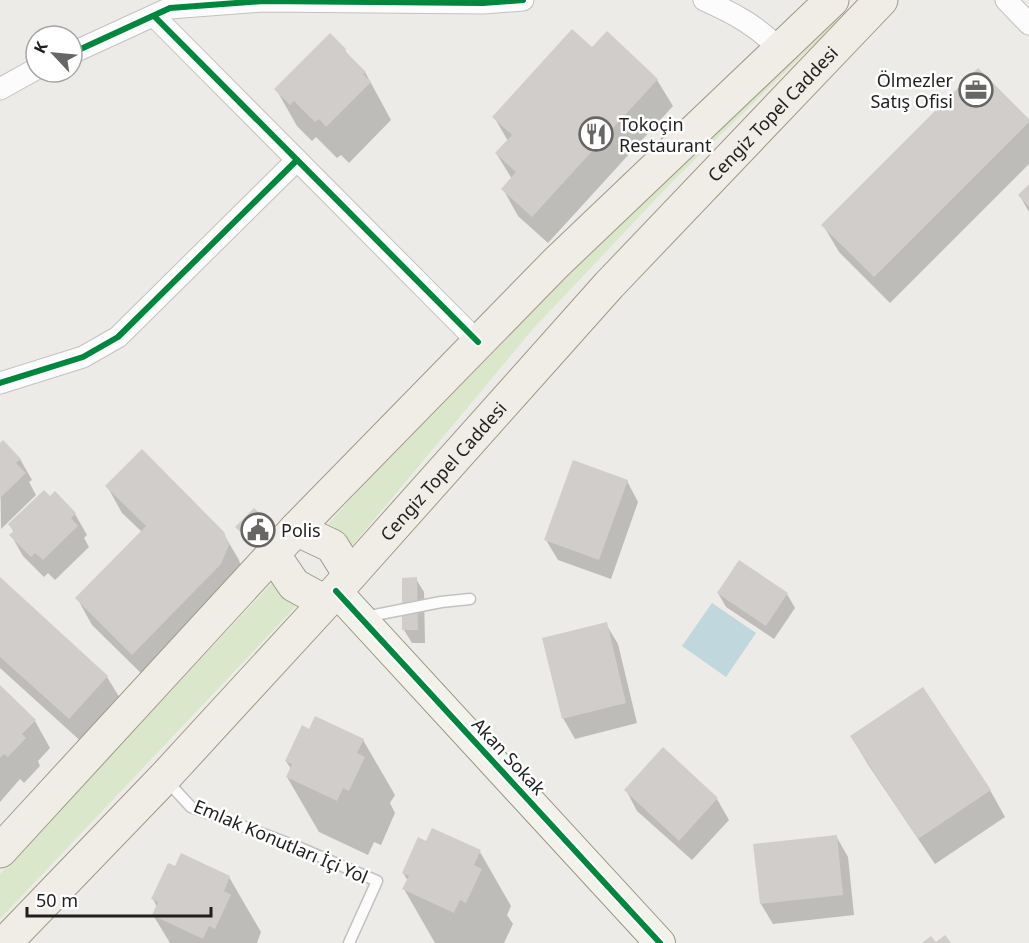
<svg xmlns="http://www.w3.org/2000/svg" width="1029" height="943" font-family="'Noto Sans',sans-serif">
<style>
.grass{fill:#dae7ca}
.water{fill:#bfd7dd}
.shadow{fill:#0003}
.building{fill:#d0cdcb}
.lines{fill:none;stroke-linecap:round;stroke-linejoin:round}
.lane-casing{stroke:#c3c2c0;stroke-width:13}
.street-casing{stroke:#c3c2c0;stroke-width:23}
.secondary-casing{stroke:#949582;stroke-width:32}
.primary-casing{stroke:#a19887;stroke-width:35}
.lane{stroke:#fcfcfc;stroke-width:10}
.street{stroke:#fcfcfc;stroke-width:21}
.secondary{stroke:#f2f2eb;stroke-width:30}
.primary{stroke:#f0ece6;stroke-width:33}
.cycleway-casing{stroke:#fff;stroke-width:10}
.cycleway{stroke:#00873e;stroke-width:6}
.labels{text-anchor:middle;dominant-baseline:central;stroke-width:5;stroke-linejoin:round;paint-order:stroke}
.poi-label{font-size:18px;fill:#1f1f1f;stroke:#fff;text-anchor:start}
.street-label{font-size:18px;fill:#1f1f1f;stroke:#fff}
</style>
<rect width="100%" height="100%" fill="#edebe8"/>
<g class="grass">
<path d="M834,17L838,21L673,181L532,330L352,546L343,533L328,524L464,376L615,225Z"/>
<path d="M272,583L299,603L0,919V874Z"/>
</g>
<path class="water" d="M712,603L756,633L726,677L682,646Z"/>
<g class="shadow">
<path d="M592,49L657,80L673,106L548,243L518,216L503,189L512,179L496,153L508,141L494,117Z"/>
<path d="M345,50L350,58L365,72L391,120L349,163L341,155L337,158L316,137L312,141L297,126L276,89Z"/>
<path d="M1029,121V164L890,303L839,252L823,225Z"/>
<path d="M1029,186V212L1020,196Z"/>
<path d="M0,445L20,459L32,480L29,482L36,495L1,529Z"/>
<path d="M627,481L638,502L611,579L558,560L546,540Z"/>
<path d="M107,486L223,533L239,560L243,573L148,680L92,625L77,598L142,532L122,513Z"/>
<path d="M55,494L75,514L87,535L84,538L89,547L55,580L48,573L44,577L23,556L11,535L14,533L10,525Z"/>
<path d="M254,510L274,533L257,550L237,527Z"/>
<path d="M0,579L107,677L123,703L85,745L0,668Z"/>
<path d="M416,579L424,592L425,643H412L404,630Z"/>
<path d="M718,593L787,594L795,608L774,639L726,607Z"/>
<path d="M606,624L618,644L637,723L575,739L563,718Z"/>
<path d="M0,688L35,721L50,748L38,761L40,766L24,783L20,779L0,802Z"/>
<path d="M310,731L363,740L395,795L390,803L395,813L381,845L374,842L368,855L319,832L287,777L291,769L286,761Z"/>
<path d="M852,737L990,790L1005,817L935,864L867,763Z"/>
<path d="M663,750L717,799L729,820L692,860L637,811L626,790Z"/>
<path d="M836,836L848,857L854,915L773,924L761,904Z"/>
<path d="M427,843L480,852L511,906L507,915L513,924L504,943H435L404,889L408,881L403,873Z"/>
<path d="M229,877L261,932L257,943H170L153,915L157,907L153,899Z"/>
</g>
<g class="building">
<path d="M572,29L592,47L607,31L658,79L532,217L501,189L516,172L495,153L512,135L492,117Z"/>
<path d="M330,33L346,49L345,51L366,72L363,74L371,82L326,127L319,119L315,122L294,101L290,105L274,89Z"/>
<path d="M978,68L1029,119V122L874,277L821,225Z"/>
<path d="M1029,184V207L1018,195Z"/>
<path d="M3,440L21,459L16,463L26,473L0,498V443Z"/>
<path d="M142,449L224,532L229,545L221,564L132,655L75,598L146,526L105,486Z"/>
<path d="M573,460L628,480L599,560L544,540Z"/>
<path d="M44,490L50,496L55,491L76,513L71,518L78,526L43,560L35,553L31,557L9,535L14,531L8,524Z"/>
<path d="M254,508L272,525L253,544L235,527Z"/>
<path d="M739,560L788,593L766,626L717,593Z"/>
<path d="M0,577L108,676L69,719L0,657Z"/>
<path d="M417,577L418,630H402V578Z"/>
<path d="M607,622L626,703L562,719L542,638Z"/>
<path d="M0,685L36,720L22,734L26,738L8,757L4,754L0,758Z"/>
<path d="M923,687L991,790L918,839L850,736Z"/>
<path d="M315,716L364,739L357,753L365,757L349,791L343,788L337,801L286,777L292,764L285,761L302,725L309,729Z"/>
<path d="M663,747L718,798L679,841L624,790Z"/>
<path d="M432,828L481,850L474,865L482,869L466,903L460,900L454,913L402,889L409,876L402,873L418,837L426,841Z"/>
<path d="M837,835L843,895L760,904L753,844Z"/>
<path d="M181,853L230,876L224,891L231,895L215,929L209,926L203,939L152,915L158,902L151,899L168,863L175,866Z"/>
<path d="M945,935L951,943H922L931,936L936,942Z"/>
</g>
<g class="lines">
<defs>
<g id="lane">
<path d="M365,617L441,602L470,599"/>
<path d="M166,780L191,807L298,847L377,881L349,943"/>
</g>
<g id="street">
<path d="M704,0C733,13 758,26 780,50"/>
<path d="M1006,0L1029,24"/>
<path d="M154,16L478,342"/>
<path d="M72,53L170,8L263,1L483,3L523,0"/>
<path d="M0,89L36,69"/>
<path d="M0,383L83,357L118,337L297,160"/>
</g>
<path id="secondary" d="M336,591L660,943"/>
<g id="primary">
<path d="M296,529L332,546L350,575"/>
<path d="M273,554L294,585L325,602"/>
<path d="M0,851L296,529L556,263L832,0"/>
<path id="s1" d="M5,943L164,778L336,591L609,285L881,0"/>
</g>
</defs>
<use href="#lane" class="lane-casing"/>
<use href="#street" class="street-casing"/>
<use href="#secondary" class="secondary-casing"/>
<use href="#primary" class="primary-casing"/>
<use href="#lane" class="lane"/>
<use href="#street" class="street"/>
<use href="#secondary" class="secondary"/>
<use href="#primary" class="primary"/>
<defs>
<g id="cycleway">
<path d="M154,16L478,342"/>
<path d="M72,53L170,8L263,1L483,3L523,0"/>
<path d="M0,383L83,357L118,337L297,160"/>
<path d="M336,591L660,943"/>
</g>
</defs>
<use href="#cycleway" class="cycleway-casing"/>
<use href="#cycleway" class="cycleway"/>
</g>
<defs>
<symbol id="office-ring" viewBox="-11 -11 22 22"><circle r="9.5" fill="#fff" stroke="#676665" stroke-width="1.5"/><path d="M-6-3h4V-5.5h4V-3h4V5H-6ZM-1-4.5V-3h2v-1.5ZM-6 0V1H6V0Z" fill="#676665"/></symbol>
<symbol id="restaurant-ring" viewBox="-11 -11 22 22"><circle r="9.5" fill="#fff" stroke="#676665" stroke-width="1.5"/><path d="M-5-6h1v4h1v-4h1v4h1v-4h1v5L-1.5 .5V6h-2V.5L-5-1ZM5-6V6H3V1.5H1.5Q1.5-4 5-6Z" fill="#676665"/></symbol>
<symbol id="civic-ring" viewBox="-11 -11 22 22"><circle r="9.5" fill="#fff" stroke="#676665" stroke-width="1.5"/><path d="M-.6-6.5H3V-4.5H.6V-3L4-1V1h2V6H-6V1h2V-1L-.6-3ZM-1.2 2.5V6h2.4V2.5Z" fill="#676665"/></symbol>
</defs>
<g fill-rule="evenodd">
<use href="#office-ring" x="957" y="71" width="38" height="38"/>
<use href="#restaurant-ring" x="577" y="115" width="38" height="38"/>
<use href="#civic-ring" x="239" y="511" width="38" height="38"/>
</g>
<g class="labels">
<g class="poi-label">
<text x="953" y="80" text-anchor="end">Ölmezler<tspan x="953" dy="21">Satış Ofisi</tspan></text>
<text x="619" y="124">Tokoçin<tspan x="619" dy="21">Restaurant</tspan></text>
<text x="281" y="530">Polis</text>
</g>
<g class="street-label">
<text stroke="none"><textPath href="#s1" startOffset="1130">Cengiz Topel Caddesi</textPath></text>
<text stroke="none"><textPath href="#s1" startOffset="644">Cengiz Topel Caddesi</textPath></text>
<text transform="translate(509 756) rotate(47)">Akan Sokak</text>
<text transform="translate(281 841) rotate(23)">Emlak Konutları İçi Yol</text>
</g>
</g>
<g transform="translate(54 54) rotate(296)"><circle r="28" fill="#ffffff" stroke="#a5a5a5" stroke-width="1.5"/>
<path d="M0-4.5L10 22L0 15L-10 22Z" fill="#676665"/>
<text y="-9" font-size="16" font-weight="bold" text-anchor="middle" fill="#1f1f1f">K</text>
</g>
<path d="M27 907v9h184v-9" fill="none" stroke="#1f1f1f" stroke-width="3"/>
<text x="36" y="907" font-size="18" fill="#1f1f1f" stroke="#ffffff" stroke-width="4.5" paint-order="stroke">50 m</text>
</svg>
